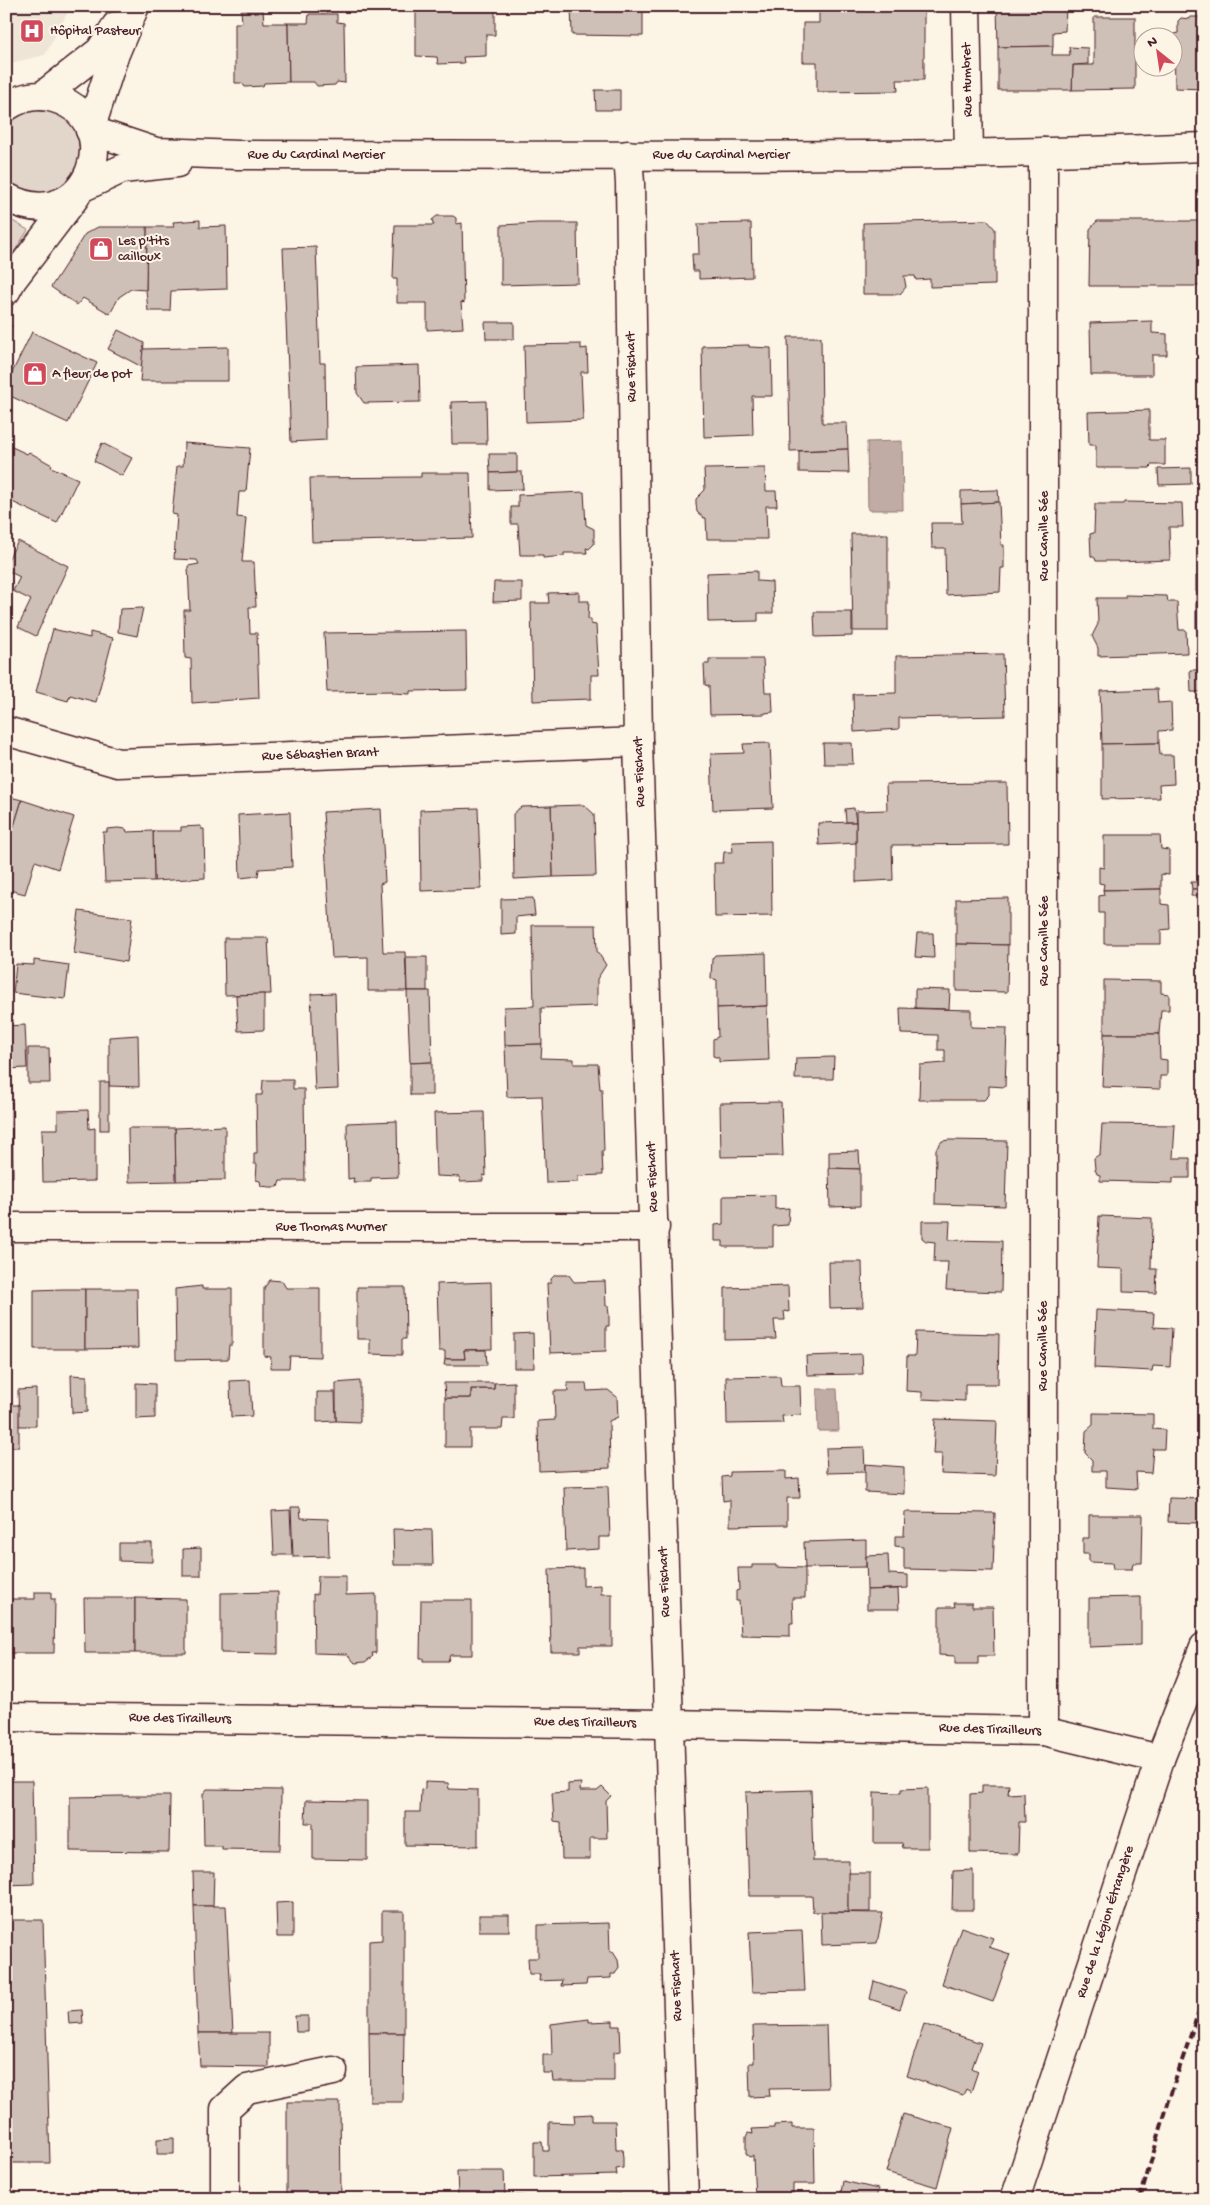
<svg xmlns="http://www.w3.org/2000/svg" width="1210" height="2205" font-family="'Gochi Hand',sans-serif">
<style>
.built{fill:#eee5d7}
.green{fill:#e2d5ca;stroke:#967a7a}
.water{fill:#c0aca5;stroke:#917474}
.building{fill:#cfc0b7;stroke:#4a1f2b}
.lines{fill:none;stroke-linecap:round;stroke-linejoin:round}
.minor-casing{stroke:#4a1f2b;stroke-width:31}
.major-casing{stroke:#4a1f2b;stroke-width:31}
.path{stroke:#4a1f2b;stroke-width:3;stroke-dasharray:4 4;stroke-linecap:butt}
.minor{stroke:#fcf5e5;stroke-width:28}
.major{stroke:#fcf5e5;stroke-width:28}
.rail{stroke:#4a1f2b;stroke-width:4;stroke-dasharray:8 4;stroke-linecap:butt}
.labels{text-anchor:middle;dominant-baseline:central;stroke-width:4;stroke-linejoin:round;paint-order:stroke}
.poi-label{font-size:14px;fill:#4a1f2b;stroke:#fcf5e5;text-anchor:start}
.street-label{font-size:14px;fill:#4a1f2b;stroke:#fcf5e5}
</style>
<rect width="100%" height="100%" fill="#fcf5e5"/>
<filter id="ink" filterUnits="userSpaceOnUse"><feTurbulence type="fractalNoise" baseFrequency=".02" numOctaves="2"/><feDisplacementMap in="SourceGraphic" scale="10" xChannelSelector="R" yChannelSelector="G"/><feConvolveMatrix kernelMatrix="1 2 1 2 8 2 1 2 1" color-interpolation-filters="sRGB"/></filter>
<g filter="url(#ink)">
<path class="built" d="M6,6H71L45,55L6,64Z"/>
<g class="green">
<path d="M42,108C50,112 60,114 67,119C82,129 83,157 75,172C61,201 26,197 6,179V123C18,113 27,109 42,108Z"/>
<path d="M6,217L28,230L6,265Z"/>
</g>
<g class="water">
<path d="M902,441L903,510H868L867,442Z"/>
<path d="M817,1389H837L839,1431H818Z"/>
</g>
<g class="building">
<path d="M416,6L495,7V35H486V56L463,57L464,63L438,64L437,57L416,56Z"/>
<path d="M571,6H643V36L572,35Z"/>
<path d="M819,6H924V80H897L898,91L817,92V62H803V23H819Z"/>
<path d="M997,6H1066L1065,31L1053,32V46L998,47Z"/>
<rect x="1192" y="6" width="12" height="4"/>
<path d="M241,10H263L264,23H288L289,82L264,83L263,86L245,87L242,83H235V23H242Z"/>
<path d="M309,14H337V22L344,23L345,83L337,82L335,85L317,86L314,82H289L288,23H308Z"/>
<path d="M1094,17H1135V89L1072,90L1073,65H1094Z"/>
<path d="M1190,17H1204V89L1175,88L1174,34L1178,33V21L1181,18L1190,19Z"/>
<path d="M1053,46L1052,55H1070L1069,47L1088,48V64L1073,65L1072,90H998V47Z"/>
<path d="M595,90H620V110H596Z"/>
<path d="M437,216H453L456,218V224L462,223L464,303L461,302L463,328L427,330V303H397V279H393L395,225H434L432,220Z"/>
<path d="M200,220V227L226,226L227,289L171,291L170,311H148L146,290L147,227H174L173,222Z"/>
<path d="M987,220L995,229V285L930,287V279L916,280L915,276H904L906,287L900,294H863V223Z"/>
<path d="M1097,221H1204V286H1089L1090,229Z"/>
<path d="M538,223H577L578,283L501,285V225Z"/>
<path d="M751,223L752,277L699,279V271H693L692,254H699L698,224Z"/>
<path d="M98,227H147L146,290L131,289L119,297L110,314L83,298L77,305L51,287L85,234Z"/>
<path d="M316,247L320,363H325L326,440L291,442L283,248Z"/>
<path d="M1152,321V333L1167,334V355H1152V375H1091L1090,323Z"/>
<path d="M485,322H514V339H486Z"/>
<path d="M118,330L144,343L142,367L108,349Z"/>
<path d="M32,332L97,363L68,423L6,394V385Z"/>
<path d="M788,337H821L822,423H847L848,449L790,451Z"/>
<path d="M581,344V349L587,348L588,372H581L583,420L526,422L524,345Z"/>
<path d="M749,345V347L771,348L772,396H752L753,435L704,437L702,346Z"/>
<path d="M228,347V381H140L143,349Z"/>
<path d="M419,365L420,402L364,403L357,393L356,367Z"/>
<path d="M486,401L487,444H452L451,402Z"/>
<path d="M1149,410V440H1165V465H1151L1150,468H1096V445H1089L1088,412Z"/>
<path d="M102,443L132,458L122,476L94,461Z"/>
<path d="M184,443L250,448L246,492H239L237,517L246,518L242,562H254L256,607H249L250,633H257L259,698L192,703L191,659L185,658L184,610H190L188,566L199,564L197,560L174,559L177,515L172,514L177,466H183Z"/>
<path d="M10,446L27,454L29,452L52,465L51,467L78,479L57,523L6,499V453Z"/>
<path d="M848,449L849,473L799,472V451Z"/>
<path d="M489,454H517V472L490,473Z"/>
<path d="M765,468L766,491H776L777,506H766L767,539H707L706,518H704L697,512L696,503V499L705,490L704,469Z"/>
<path d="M1191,468V484L1159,485L1158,469Z"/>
<path d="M517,472H522L523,489L490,490V473Z"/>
<path d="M421,473H470L472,538L312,542L310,478L421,477Z"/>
<path d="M998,490L999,502L961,504V491Z"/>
<path d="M584,492L586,525L594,529V544L589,549L586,548L587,553H564V556L543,558V555H520L518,524H511V507H518V495Z"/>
<path d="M999,502L1001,545H1004V568H1001L1000,592L946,595L945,548H932L931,523H962L961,504Z"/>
<path d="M1124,502L1182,503L1183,527H1169L1170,560L1118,562V561H1096L1095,558L1091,556L1090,534L1094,533L1095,504H1123Z"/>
<path d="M851,534H888V631H853Z"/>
<path d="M18,541L68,566L36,636L18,627L31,600L13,591L20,577L6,570V563Z"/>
<path d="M757,571V581L772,582L773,613H758V621L708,622L707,573Z"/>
<path d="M1196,576L1204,577V629H1196Z"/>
<path d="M494,582H522V601L493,602Z"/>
<path d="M579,592V601H589L588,619H591V624L596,625L599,675H591V699L533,701L531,603H549L548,593Z"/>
<path d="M1125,595L1167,596L1168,602H1177L1179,630H1186L1187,653L1098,656V648L1092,636L1098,624L1097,598H1125Z"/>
<path d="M143,608L137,636L118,632L120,609Z"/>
<path d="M814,612H852V636L815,637Z"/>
<path d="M53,629L90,638V632L113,638L96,702L70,695L68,701L36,692Z"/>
<path d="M466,631L467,690L410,691V694L393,693V691L327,692L324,633Z"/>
<path d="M1003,654L1005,716L899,718V729L854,732L853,694L896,693V656Z"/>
<path d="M709,659H763L765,692H772L773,712L765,713V714L710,715L709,686L705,685L704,664H709Z"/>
<path d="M1190,670H1204V692H1191Z"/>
<path d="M1157,689L1158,703L1171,702L1172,730L1159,731V743L1102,744L1100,691Z"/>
<path d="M770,743L773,808L713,810L711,754L744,753L743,744Z"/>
<path d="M823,743H852L853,764H824Z"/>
<path d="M1159,743L1160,755H1173L1174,784L1159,785L1160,798L1102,799V744Z"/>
<path d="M1007,783L1008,844L892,845L893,880L856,882V811L887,810L886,784Z"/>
<path d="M6,796L22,800L6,852Z"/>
<path d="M22,800L74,817L58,869L35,861L25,894L6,889V852Z"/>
<path d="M584,805L594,814L596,876L553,877L551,806Z"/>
<path d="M551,806L553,877L514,879L513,814L521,807Z"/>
<path d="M478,808L481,889L421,891L420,810Z"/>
<path d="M854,808L856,822H846L845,809Z"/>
<path d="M381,809L385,882L380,884L383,952H405L407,991H368V957L332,958L323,812Z"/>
<path d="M290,812L292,867L259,869L258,876L240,878L238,815Z"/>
<path d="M856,822V843L819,845L818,823Z"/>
<path d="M201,826V829H204L205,878L154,881L153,831H181V827Z"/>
<path d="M118,828L126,829L127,832L153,831L154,881L105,882L103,832H107V829Z"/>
<path d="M1104,835H1160L1161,849L1169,850V875L1161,874V889L1103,890L1104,884L1099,883V867L1104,868Z"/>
<path d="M771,841L772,916L715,917L714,863H723L724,852H733L732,842Z"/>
<path d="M1191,882H1204V889H1192Z"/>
<path d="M1161,889V904L1169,905L1170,929L1161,930V944H1104V913H1099V896L1104,895L1103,890Z"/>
<path d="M1192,889H1204V897L1191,896Z"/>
<path d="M533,898L535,915L516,917V934L501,935V899Z"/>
<path d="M1008,898V945L956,944V899Z"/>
<path d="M79,911L132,918L126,962L74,953Z"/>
<path d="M532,925H596L597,951L606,965L597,979V1006L541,1008L542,1044L505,1045L504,1007L534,1006Z"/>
<path d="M917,933H933L934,958L915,957Z"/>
<path d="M224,938H268L271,994L225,995Z"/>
<path d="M956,944L1008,945L1007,992L956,991Z"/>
<path d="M766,953L767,1006L717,1008V980L711,978L712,959L715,955Z"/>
<path d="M406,957H427V991H407Z"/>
<path d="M34,960L69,965L65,999L13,993L16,964L34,965Z"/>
<path d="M1104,980L1161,981V993L1169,994V1010H1161L1159,1034H1104Z"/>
<path d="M915,989L950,990L949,1009L915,1008Z"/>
<path d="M407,991H430L432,1062L410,1063Z"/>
<path d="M335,993L338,1089L315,1090L311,994Z"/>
<path d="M264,994V1030L238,1031L236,995Z"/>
<path d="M767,1006L769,1060L719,1062V1058L713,1056V1039L718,1037L717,1008Z"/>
<path d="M900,1008L971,1010V1027L1007,1028L1005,1087L989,1086V1095L984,1100H919L920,1065L945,1063V1050H938V1035L901,1034Z"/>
<path d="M25,1025L27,1068L6,1069V1026Z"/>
<path d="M1104,1034H1159L1160,1059L1167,1060V1076H1160V1089L1102,1087Z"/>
<path d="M138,1035L139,1087L109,1086V1037Z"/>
<path d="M542,1044L541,1058L574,1059V1064H598L600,1089H602L604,1151H602L603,1175L578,1176V1182L546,1183L542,1096L507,1097L505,1045Z"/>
<path d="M28,1048H49L50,1083H28Z"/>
<path d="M834,1057L833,1079H795L796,1058Z"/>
<path d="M432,1062V1095H410V1063Z"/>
<path d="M263,1080H293V1089H304L305,1181H280L278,1187H270L261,1186L260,1181L256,1180L257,1164H254V1153H257L256,1095H262Z"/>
<rect x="100" y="1082" width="9" height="48"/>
<path d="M12,1102L13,1177L6,1176V1103Z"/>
<path d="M781,1102L783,1156L721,1157L720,1103Z"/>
<path d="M88,1110L89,1129L95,1128V1181L43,1182L42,1129H58V1111Z"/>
<path d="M484,1112L486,1176L483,1175V1181L460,1182V1177L436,1176L434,1113Z"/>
<path d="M397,1121L398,1177L371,1178V1182H353L354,1178L348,1179L347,1123Z"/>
<path d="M1102,1124L1175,1125L1173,1158H1190V1178H1173V1183L1100,1181V1175L1097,1174L1095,1169L1094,1158L1100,1154Z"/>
<path d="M225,1126V1180L176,1181L175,1128Z"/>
<path d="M128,1128H175L176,1181L129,1182Z"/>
<path d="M949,1140L1007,1141L1005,1206L935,1204L936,1149L942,1141Z"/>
<path d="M859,1151L860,1169L829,1168V1152Z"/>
<path d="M829,1168L860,1169V1206L830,1207Z"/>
<path d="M775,1195V1209L789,1208L788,1225L773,1226V1247H723V1241H715V1225L723,1224V1196Z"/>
<path d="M1099,1216L1152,1218L1151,1269H1157L1156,1293L1123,1292V1269L1097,1268Z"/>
<path d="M922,1221H950L949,1240L1002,1241L1001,1292L946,1290L948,1262H934L935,1242L926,1241L922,1238Z"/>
<path d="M829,1262H862L863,1307L830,1308Z"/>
<path d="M555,1275H569L574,1282L605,1281L606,1306H608L609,1315V1326H606V1351L550,1353L547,1283H551V1279Z"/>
<path d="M270,1280L282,1281L286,1288H320V1357L290,1356L289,1368H270L271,1357L264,1356V1288Z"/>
<path d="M491,1282L492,1349L464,1350L465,1359H445V1351H439L437,1284Z"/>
<path d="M202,1286V1289H232V1345H229L228,1359L176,1360L175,1289Z"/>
<path d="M788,1286L789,1312L784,1311L785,1320H774L776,1339L725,1340V1288Z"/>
<path d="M357,1287H405L406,1339H402V1355L370,1354V1339H357Z"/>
<path d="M63,1289H85V1349H34V1290Z"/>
<path d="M85,1289H137L138,1348L85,1349Z"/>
<path d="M1096,1310L1154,1313L1153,1327L1172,1328L1170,1367L1153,1366L1152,1371L1094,1368Z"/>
<path d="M916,1332L999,1334L998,1384H965V1401L922,1399V1392L906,1391L907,1356H915Z"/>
<path d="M533,1333L534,1368H514V1334Z"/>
<path d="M464,1350H486L487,1365H444L445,1359H465Z"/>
<path d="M862,1354L863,1374L807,1375L806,1356Z"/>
<path d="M71,1375L87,1376V1412L72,1413Z"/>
<path d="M780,1376L781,1386H800L801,1415L782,1416L783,1423L727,1424L726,1377Z"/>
<path d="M250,1380L252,1416L231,1417L230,1381Z"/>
<path d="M360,1381V1422L336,1421V1383Z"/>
<path d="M514,1382V1419H503L502,1429H470V1447H445V1398H471V1389H494V1383Z"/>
<path d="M136,1383L155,1384V1418L136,1419Z"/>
<path d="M444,1383H494V1389H471V1398H445Z"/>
<path d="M567,1383H586L587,1391L608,1390L617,1397L618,1417L609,1421L610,1468L539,1471L538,1421L555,1420L554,1391H568Z"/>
<path d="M36,1389V1426H19L18,1390Z"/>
<path d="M317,1392H335L336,1421L317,1422Z"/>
<rect x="6" y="1405" width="13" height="42"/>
<path d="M1093,1413L1153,1414V1429L1165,1430L1164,1449H1153L1151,1473L1136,1472L1137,1489L1106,1487V1471H1092V1460L1085,1453L1086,1431L1093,1425Z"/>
<path d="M935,1419L997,1421L995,1476L941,1474L942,1454H933Z"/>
<path d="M864,1447L865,1472L827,1473L826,1448Z"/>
<path d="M865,1464L904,1467V1494L865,1492Z"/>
<path d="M786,1471V1479L799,1478L800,1498H787V1525L730,1526V1500L723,1501L722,1477L730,1476V1472Z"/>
<path d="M608,1486L610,1537H599V1549L566,1551L564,1487Z"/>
<path d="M1169,1498L1204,1499V1511L1199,1523L1168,1522Z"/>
<path d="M291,1507H300L301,1518L328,1519L329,1556L293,1557Z"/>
<path d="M290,1510L292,1555H274L272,1511Z"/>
<path d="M905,1512L995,1513L993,1571L904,1569V1547L895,1546V1536H904Z"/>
<path d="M1089,1515H1143L1142,1563H1133L1132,1569H1113L1112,1563L1089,1562V1554H1083V1538H1089Z"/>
<path d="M393,1529L432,1530L433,1565H394Z"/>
<path d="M866,1540V1567L805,1568L804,1542Z"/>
<path d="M119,1543H152V1562L119,1561Z"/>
<path d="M201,1548V1576H183V1549Z"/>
<path d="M888,1555L889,1574L908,1575V1588L867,1590L866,1556Z"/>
<path d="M752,1565H776V1567L805,1568V1598H792L793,1623H790V1636L741,1635L739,1601H736V1591L739,1590L738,1568H752Z"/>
<path d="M583,1568V1586L601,1585V1594H612V1646H580V1652H551L549,1569Z"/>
<path d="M318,1576H346V1595L376,1594V1653H372L373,1656L365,1662L355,1663L347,1654L314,1653L313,1594L317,1595Z"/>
<path d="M898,1589L899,1609H867V1590Z"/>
<path d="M35,1592H51V1599H55L54,1653H6V1599H35Z"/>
<path d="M278,1592V1654L221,1653V1593Z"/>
<path d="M1141,1597V1645L1089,1647V1598Z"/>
<path d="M84,1598H135V1653H85Z"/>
<path d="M135,1598L186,1599V1653H135Z"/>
<path d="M421,1600H472V1655H450L448,1661H423V1658H420Z"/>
<path d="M954,1603H972V1607H993L994,1656H978V1664H955V1656L939,1655V1607H955Z"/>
<path d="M6,1781H32L34,1884L6,1885Z"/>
<path d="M425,1782L448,1783L449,1789L478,1790V1846L405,1845V1812H420L421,1790L425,1789Z"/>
<path d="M581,1783L580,1791H597L602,1787L611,1796L606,1801L607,1838H590V1859H562L561,1822L554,1821L552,1793L568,1792V1784Z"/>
<path d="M982,1785H1009L1008,1794L1024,1793L1025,1822H1019L1018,1854L970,1853V1794L982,1793Z"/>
<path d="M928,1788V1848H903L902,1843H874V1792L901,1793V1789Z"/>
<path d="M207,1789L281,1790L280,1850L222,1849V1846H204L203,1794Z"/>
<path d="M811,1790L813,1861H849L848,1912H813L812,1896H749L746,1792Z"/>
<path d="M121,1796H170L169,1852L70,1851V1797Z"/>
<path d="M306,1800L367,1801V1860L313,1859V1823H305Z"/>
<path d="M973,1870V1910H952L953,1871Z"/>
<path d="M193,1872H214L213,1906H194Z"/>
<rect x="848" y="1873" width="22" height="39"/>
<path d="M293,1902V1937H277L276,1903Z"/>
<path d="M194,1906H226L233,2033H198Z"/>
<path d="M382,1911H404V2033H369V1941L382,1940Z"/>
<path d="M821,1912L883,1913L877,1943L822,1945Z"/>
<rect x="479" y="1915" width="30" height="16"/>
<path d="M6,1920H43L50,2163H6Z"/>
<path d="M609,1923L610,1952H613L618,1960L619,1967L615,1974H611V1978L587,1979L586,1985L561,1986L562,1980L539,1981L540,1974H529L528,1958H538V1925Z"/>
<path d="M961,1927L993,1938L989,1947L1010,1954L993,2002L942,1984Z"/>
<path d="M802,1930L805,1991L752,1992L749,1932Z"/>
<path d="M874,1981L906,1992L900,2009L870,1999Z"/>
<path d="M82,2010L83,2023L69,2024L68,2011Z"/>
<path d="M295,2016H308V2032H296Z"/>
<path d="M589,2019V2022L613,2021V2026H620L621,2051L614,2052V2081H553L552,2073H543V2055H552L551,2024Z"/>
<path d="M924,2024L981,2043L972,2068L978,2071L971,2092L966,2089L963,2095L907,2076Z"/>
<path d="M826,2025L828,2088L769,2089L770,2096L750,2097L749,2063H754L753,2026Z"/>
<path d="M198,2033H269V2067L200,2066Z"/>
<path d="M369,2033H404L403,2102H370Z"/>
<path d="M287,2102H340L341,2199H287Z"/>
<path d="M592,2114V2121H615L616,2149H622L623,2158V2168L616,2169L617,2175L534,2177V2142H542L543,2151H549V2122L575,2123L574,2115Z"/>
<path d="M903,2114L953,2128L937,2187L886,2172Z"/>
<path d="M792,2124V2128H814L815,2184H793V2199H755L753,2156L749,2157L746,2153V2137L748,2133L753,2134L752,2129L774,2128V2125Z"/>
<path d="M174,2138V2154H157V2139Z"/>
<path d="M457,2171H504L505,2196L458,2197Z"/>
<path d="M843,2181L878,2189L876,2199H840Z"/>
<path d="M621,2194V2199H585V2195Z"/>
<path d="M503,2195L525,2196V2199H503Z"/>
</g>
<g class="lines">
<defs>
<g id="minor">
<path d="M966,6L969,153"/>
<path d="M90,130L156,152L238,155C560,155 882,160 1204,147"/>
<path d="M628,155L630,183L638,742L684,2199"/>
<path d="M81,188L122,169L177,163"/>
<path d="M6,731L118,763L638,742"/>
<path d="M6,1227H655"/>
<path d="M6,1717L668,1724L1043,1731L1160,1759"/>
<path d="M1043,1731V152"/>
<path d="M225,2199V2109L247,2089L333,2071"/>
<path d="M1015,2199L1160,1759L1204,1647"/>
</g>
<g id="major">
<path d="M42,96L100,51L116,26"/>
<path d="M6,107C19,98 35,94 50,97C132,116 89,242 6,197"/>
<path d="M90,130L114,56L135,6"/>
<path d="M6,291L12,280L76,196"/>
</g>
</defs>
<use href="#minor" class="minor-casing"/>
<use href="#major" class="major-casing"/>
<path class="path" d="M6,334L11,325"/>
<use href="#minor" class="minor"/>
<use href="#major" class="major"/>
<path class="rail" d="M1140,2199L1172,2090L1204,1996"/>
</g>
</g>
<defs>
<symbol id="hospital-square" viewBox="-11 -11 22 22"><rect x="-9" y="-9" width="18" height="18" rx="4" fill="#d1495b" stroke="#fcf5e5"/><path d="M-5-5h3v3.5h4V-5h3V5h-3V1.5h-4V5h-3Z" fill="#fff"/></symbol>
<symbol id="shop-square" viewBox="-11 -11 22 22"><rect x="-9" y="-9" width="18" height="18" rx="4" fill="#d1495b" stroke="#fcf5e5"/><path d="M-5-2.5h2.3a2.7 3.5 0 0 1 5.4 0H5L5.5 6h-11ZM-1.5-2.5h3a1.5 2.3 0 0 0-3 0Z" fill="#fff"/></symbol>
</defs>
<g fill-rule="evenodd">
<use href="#hospital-square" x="18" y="17" width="28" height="28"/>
<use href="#shop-square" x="87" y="235" width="28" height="28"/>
<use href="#shop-square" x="21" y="360" width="28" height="28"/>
</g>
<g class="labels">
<g class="poi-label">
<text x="50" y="31">Hôpital Pasteur</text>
<text x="118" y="241">Les p'tits<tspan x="118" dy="16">cailloux</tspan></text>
<text x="52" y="374">A fleur de pot</text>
</g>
<g class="street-label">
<text transform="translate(968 80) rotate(-91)">Rue Humbret</text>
<text x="316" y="155">Rue du Cardinal Mercier</text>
<text x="721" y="155">Rue du Cardinal Mercier</text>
<text transform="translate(632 367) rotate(-91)">Rue Fischart</text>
<text transform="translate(1044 536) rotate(-90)">Rue Camille Sée</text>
<text transform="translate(320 755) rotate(-2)">Rue Sébastien Brant</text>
<text transform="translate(640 772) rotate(-92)">Rue Fischart</text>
<text transform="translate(1044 941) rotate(-90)">Rue Camille Sée</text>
<text transform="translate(653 1177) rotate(-92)">Rue Fischart</text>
<text x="331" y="1227">Rue Thomas Murner</text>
<text transform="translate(1043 1346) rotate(-90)">Rue Camille Sée</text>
<text transform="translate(665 1582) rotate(-92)">Rue Fischart</text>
<text transform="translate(180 1719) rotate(1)">Rue des Tirailleurs</text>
<text transform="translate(585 1723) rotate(1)">Rue des Tirailleurs</text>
<text transform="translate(990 1730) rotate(2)">Rue des Tirailleurs</text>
<text transform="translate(1106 1922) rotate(-72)">Rue de la Légion Étrangère</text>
<text transform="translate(677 1986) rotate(-92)">Rue Fischart</text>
</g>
</g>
<rect width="1210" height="2205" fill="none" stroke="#fcf5e5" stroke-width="25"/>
<rect x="12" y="12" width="1185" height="2180" fill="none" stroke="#4a1f2b" stroke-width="2" filter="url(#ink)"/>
<g transform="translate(1158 52) rotate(330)"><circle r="24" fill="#fcf5e5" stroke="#b59f9b"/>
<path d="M0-4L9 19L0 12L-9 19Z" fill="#d1495b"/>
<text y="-8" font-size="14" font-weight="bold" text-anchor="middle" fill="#4a1f2b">N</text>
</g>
</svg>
